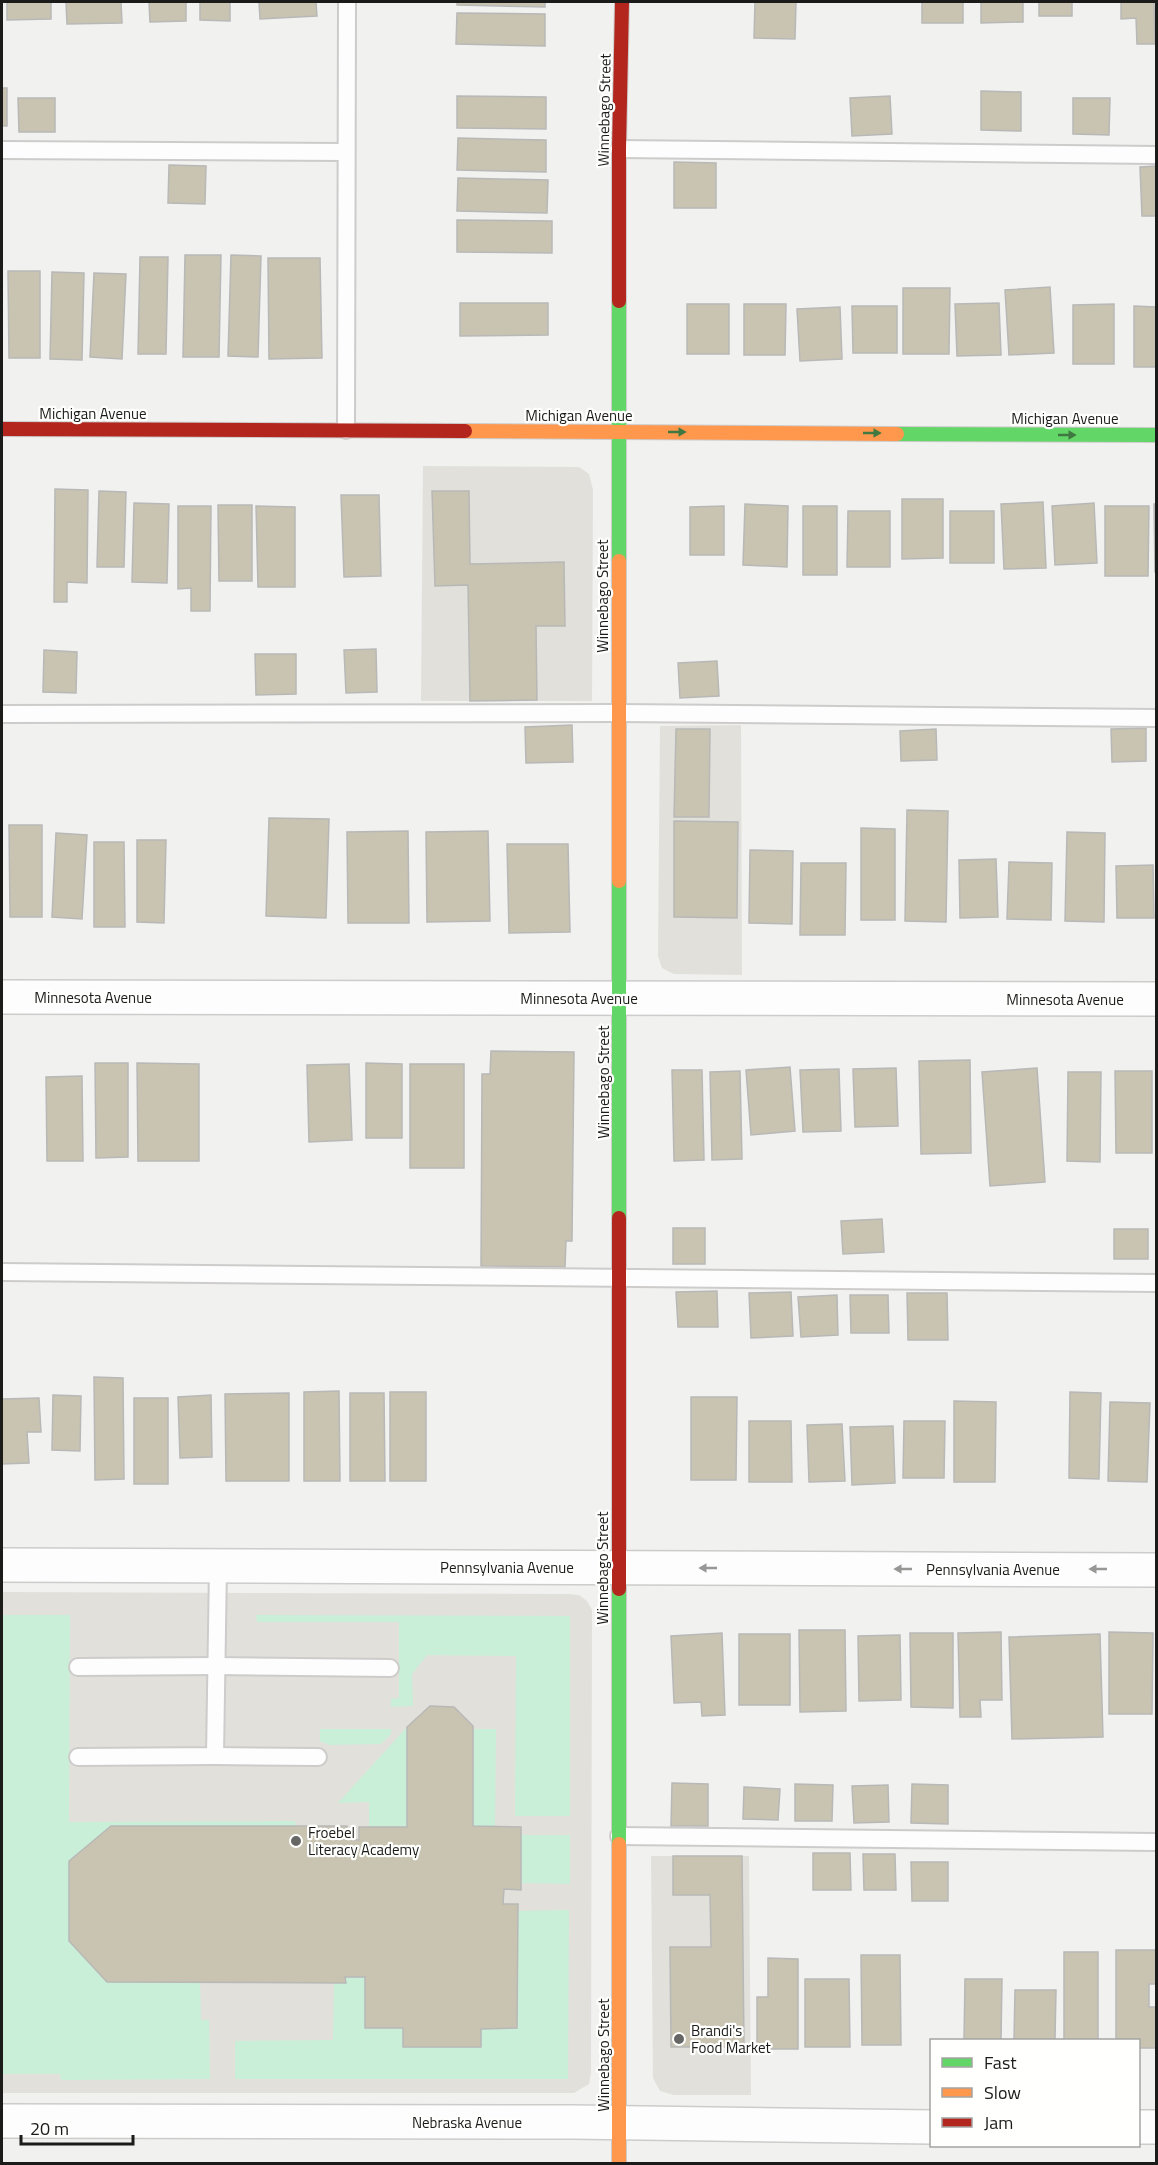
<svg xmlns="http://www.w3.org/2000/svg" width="1158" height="2165" font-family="'Titillium Web',sans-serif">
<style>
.built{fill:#e1e0db}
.green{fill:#c9efd8}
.building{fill:#c8c4b1;stroke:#b8b8b7;stroke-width:1.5}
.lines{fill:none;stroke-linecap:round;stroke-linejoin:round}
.lane-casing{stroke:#cdcccb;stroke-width:20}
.street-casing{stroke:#cdcccb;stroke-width:36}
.fast-casing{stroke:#cdcccb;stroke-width:16}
.slow-casing{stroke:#cdcccb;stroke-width:16}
.jam-casing{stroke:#cdcccb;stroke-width:16}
.lane{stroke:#fdfdfd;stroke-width:16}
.street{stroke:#fdfdfd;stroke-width:33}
.fast{stroke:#63d668;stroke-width:14}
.slow{stroke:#ff974d;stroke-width:14}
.jam{stroke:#b3261e;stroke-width:14}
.oneway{fill:#3f7840}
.oneway2{fill:#979796}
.poi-dot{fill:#666664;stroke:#fffffe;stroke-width:2}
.labels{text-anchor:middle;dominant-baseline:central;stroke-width:4.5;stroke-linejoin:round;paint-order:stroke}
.street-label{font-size:15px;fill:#1b1b19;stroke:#fffffe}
.poi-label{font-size:15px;fill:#1b1b19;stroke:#fffffe;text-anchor:start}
</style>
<rect width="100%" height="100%" fill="#f1f1f0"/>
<g class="built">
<path d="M423,466L579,467L589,474L593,490L592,701H421Z"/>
<path d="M741,725L742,975L674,974L662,968L658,956L660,726Z"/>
<path d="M2,1592L569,1594L579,1595L587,1601L592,1610L591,2072L589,2084L574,2093H2Z"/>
<path d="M651,1856H749L751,2095H674L660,2091L653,2078Z"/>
</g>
<g class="green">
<path d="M2,1615H70L69,1822L295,1821L296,1826H111L69,1861V1941L107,1982H200L201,2020H209L210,2079L61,2080L60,2074H2Z"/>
<path d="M256,1615L570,1616V1816H515L516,1656L427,1655L412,1674L413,1706L391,1707V1699L399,1698V1622H257Z"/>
<path d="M407,1727V1827H369V1802L338,1803Z"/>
<path d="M320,1729H391V1734L381,1744L329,1745L320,1741Z"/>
<path d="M474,1729H496L495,1826H473Z"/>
<path d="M521,1835H570V1884L522,1883Z"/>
<path d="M569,1910L568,2079H235V2041L333,2040L334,1983H345V1977H365V2028H403V2047H481V2029L517,2028L518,1911Z"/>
</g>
<g class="building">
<path d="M7,2H51V19L7,20Z"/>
<path d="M66,2H121L122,23L67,24Z"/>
<path d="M149,2H186V21L150,22Z"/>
<path d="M200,2H230V21L200,20Z"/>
<path d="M259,2H316L317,16L260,19Z"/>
<path d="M457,2H545V7L457,5Z"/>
<path d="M755,2H796L795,39L754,38Z"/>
<rect x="922" y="2" width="41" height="21"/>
<path d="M981,2H1023V22L981,23Z"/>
<rect x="1039" y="2" width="33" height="14"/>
<path d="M1121,2H1154L1155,44H1137L1136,18L1121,19Z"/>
<path d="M457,13L545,14V46L456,44Z"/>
<rect x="2" y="88" width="5" height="38"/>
<path d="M981,91L1021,92V131L981,130Z"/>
<path d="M457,96L546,97V129L457,128Z"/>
<path d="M890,96L892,134L852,136L850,98Z"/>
<path d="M18,98H55V132H19Z"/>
<path d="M1073,98H1110L1109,135L1073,134Z"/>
<path d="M458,138L546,140V172L457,170Z"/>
<path d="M674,162L716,163V208H674Z"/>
<path d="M169,165L206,166L205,204L168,203Z"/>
<path d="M1156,166V216H1142L1140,167Z"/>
<path d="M458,178L548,180L547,213L457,211Z"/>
<path d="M457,220L552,221V253L457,252Z"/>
<path d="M185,255H221L219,357H183Z"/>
<path d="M231,255L261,256L258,357L228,356Z"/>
<path d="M140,257H168L166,354H138Z"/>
<path d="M268,258H320L322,358L269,359Z"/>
<path d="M8,271H40V358H9Z"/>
<path d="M52,272L84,273L82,360L50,359Z"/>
<path d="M94,273L126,274L122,359L90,357Z"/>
<path d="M1050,287L1054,353L1009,355L1005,290Z"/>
<path d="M903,288H950L949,354H903Z"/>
<path d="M460,303H548V335L460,336Z"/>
<path d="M999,303L1001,355L957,356L955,304Z"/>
<rect x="687" y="304" width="42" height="50"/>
<path d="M744,304H786L785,355H744Z"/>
<path d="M1114,304V364H1073V305Z"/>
<path d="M852,306H897V353H853Z"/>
<path d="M1134,306L1156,307V367H1134Z"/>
<path d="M840,307L842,359L800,361L797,309Z"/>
<path d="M55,489L88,490L87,583L67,582V602H54Z"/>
<path d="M99,491L126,492L124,567H97Z"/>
<path d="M432,491H469L470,564L564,562L565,626H536L537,700L470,701L468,585L435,586Z"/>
<path d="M341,495H379L381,576L344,577Z"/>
<path d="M902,499H943V558L902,559Z"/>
<path d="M1043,502L1046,568L1004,569L1001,504Z"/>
<path d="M134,503L169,504L167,583L132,582Z"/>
<path d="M1094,503L1097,563L1055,565L1052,506Z"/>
<path d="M745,504L788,506L787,567L743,565Z"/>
<path d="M1154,504H1156V572H1155Z"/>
<path d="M218,505H252V581H219Z"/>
<path d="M178,506H211L210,611H191V588L178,589Z"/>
<path d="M256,506L295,507V587H258Z"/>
<path d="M724,506V555H690V507Z"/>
<rect x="803" y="506" width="34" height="69"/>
<path d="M1105,506H1149L1148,576H1105Z"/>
<path d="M848,511H890V567H847Z"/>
<rect x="950" y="511" width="44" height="52"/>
<path d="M376,649L377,692L346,693L344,650Z"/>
<path d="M44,650L77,652L76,693L43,692Z"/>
<path d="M255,654H296V694L256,695Z"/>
<path d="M717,661L719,696L680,698L678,663Z"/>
<path d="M572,725L573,762L526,763L525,727Z"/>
<path d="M1146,728V761L1112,762L1111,729Z"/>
<path d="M676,729H710L709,817H674Z"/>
<path d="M936,729L937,760L901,761L900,731Z"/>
<path d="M907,810L948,811L946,922L905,921Z"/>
<path d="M269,818L329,819L326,918L266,916Z"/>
<path d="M674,821L738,822L737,918L674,917Z"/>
<path d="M9,825H42V917H10Z"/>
<path d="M861,828L895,829V920H861Z"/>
<path d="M408,831L409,923H348L347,832Z"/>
<path d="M488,831L490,921L427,922L426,832Z"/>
<path d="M1067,832L1105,833L1104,922L1065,921Z"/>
<path d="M56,833L87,835L82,919L52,917Z"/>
<path d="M137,840H166L164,923L137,922Z"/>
<path d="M94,842H124L125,927H94Z"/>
<path d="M507,844H568L570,932L509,933Z"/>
<path d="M750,850L793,851L792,924L749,923Z"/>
<path d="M996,859L998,917L960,918L959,860Z"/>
<path d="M1009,862L1052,863L1051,920L1007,919Z"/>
<path d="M801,863H846L845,935H800Z"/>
<path d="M1153,865L1154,918H1117L1116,866Z"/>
<path d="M491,1051L574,1052L572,1241H566L565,1267L481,1266L482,1074H490Z"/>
<path d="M970,1060L971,1153L921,1154L919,1061Z"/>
<path d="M95,1063H128V1157L96,1158Z"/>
<path d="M137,1063L199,1064V1161H138Z"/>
<path d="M366,1063L402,1064V1138H366Z"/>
<path d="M349,1064L352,1140L309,1142L307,1065Z"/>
<rect x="410" y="1064" width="54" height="104"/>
<path d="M790,1067L795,1131L751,1135L746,1070Z"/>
<path d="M896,1068L898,1126L855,1127L853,1069Z"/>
<path d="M1037,1068L1045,1182L990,1186L982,1072Z"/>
<path d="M839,1069L841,1131L803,1132L800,1070Z"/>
<path d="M672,1070H702L704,1160L674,1161Z"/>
<path d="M740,1071L742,1159L712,1160L710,1072Z"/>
<path d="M1115,1071H1152V1153H1116Z"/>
<path d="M1068,1072H1101L1100,1162L1067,1161Z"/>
<path d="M82,1076L83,1161H47L46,1077Z"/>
<path d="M882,1219L884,1252L843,1254L841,1221Z"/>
<rect x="673" y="1228" width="32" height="36"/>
<rect x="1114" y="1229" width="34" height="30"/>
<path d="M717,1291L718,1327H678L676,1292Z"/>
<path d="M791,1292L793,1336L751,1338L749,1293Z"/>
<path d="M907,1293H947L948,1340H908Z"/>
<path d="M837,1295L838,1335L801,1337L798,1297Z"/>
<path d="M850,1295H888L889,1333H851Z"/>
<path d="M94,1377L123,1378L124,1479L95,1480Z"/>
<path d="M339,1391L340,1481H304V1392Z"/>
<rect x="390" y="1392" width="36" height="89"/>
<path d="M1070,1392L1101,1393L1099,1479L1069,1478Z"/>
<path d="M289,1393V1481H226L225,1394Z"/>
<path d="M350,1393H384L385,1481H350Z"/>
<path d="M53,1395L81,1396L80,1451L52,1450Z"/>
<path d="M211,1395L212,1457L180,1458L178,1397Z"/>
<path d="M691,1397H737L736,1480H691Z"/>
<path d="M39,1398L41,1432H27L29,1463L2,1464V1399Z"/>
<rect x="134" y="1398" width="34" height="86"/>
<path d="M954,1401L996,1402L995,1482H954Z"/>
<path d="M1110,1402L1150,1403L1147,1482L1108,1481Z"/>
<path d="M749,1421H791L792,1482H749Z"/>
<path d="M904,1421H945L944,1478H903Z"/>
<path d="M842,1424L845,1481L809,1482L807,1425Z"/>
<path d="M893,1426L895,1483L852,1485L850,1427Z"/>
<path d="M799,1630H845L846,1711L800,1712Z"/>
<path d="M1001,1632L1002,1700H980L981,1717H960L958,1633Z"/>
<path d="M1109,1632L1153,1633L1152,1714H1109Z"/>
<path d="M722,1633L725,1715L702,1716L701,1702L674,1703L671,1636Z"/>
<path d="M910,1633H953V1708L911,1707Z"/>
<rect x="739" y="1634" width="51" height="71"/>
<path d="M1100,1634L1103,1737L1012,1739L1009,1637Z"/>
<path d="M900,1635L901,1700L859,1701L858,1636Z"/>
<path d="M430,1706L454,1707L473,1726V1826L521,1827V1890L504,1889L503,1904H518L517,2028L481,2029V2047H403V2028H365V1977H345L346,1983L107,1982L69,1941V1861L111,1826H347L346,1839L359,1840V1827H407V1727Z"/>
<path d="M672,1783L708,1784V1826H671Z"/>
<path d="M795,1784L833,1785L832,1821H795Z"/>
<path d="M912,1784L948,1785V1824L911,1823Z"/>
<path d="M888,1785L889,1822L854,1823L852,1786Z"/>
<path d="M744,1787L780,1789L778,1820L743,1819Z"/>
<path d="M813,1853H850L851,1890H813Z"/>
<path d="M863,1854H895L896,1890H864Z"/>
<path d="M673,1856H742L744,2047H671L670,1947H711L710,1895H673Z"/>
<path d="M911,1862H948V1901H912Z"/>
<path d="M1116,1950H1156V1984H1149V2007H1156V2048H1138V2040H1116Z"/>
<rect x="1064" y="1952" width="34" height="88"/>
<path d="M861,1955H900L901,2045H862Z"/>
<path d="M768,1958L798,1959V2049H757V1997H768Z"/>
<path d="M805,1979H849L850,2047H805Z"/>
<path d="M965,1979H1002L1001,2040H964Z"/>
<path d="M1015,1990H1056L1055,2040H1014Z"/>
</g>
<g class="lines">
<defs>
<g id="lane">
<path d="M619,149L1156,155"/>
<path d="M2,150L346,152"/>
<path d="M346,430L347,2"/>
<path d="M2,714L619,713L1156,718"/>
<path d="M2,1272L1156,1283"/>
<path d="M78,1667L216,1666L390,1668"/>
<path d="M215,1756L318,1757"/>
<path d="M78,1757L215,1756L218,1566"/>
<path d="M619,1836L1156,1842"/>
</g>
<g id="street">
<path d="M2,997L1156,999"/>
<path d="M2,1565L1156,1570"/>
<path d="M2,2121L573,2122L932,2127"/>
<path d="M1138,2127H1156"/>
</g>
<g id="fast">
<path d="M619,301V561"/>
<path d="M897,434L1156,435"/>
<path d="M619,881V1218"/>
<path d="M619,1589V1844"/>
</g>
<g id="slow">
<path d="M465,431L897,434"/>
<path d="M619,561V881"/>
<path d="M619,1844V2164"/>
</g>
<g id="jam">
<path d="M619,301V149L622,2"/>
<path d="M2,429L465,431"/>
<path d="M619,1218V1589"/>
</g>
</defs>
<use href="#lane" class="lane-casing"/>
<use href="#street" class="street-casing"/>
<use href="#fast" class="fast-casing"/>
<use href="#slow" class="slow-casing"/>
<use href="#jam" class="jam-casing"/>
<use href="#lane" class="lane"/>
<use href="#street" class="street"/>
<use href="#fast" class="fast"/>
<use href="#slow" class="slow"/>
<use href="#jam" class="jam"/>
</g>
<defs><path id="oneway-solid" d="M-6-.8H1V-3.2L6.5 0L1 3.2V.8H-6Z" transform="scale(1.5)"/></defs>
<g class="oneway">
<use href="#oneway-solid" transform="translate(677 432)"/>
<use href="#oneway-solid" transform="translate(872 433)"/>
<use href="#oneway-solid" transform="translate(1067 435)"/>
</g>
<g class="oneway2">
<use href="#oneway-solid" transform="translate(708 1568) rotate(-180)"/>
<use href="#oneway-solid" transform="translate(903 1569) rotate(-180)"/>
<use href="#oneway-solid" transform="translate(1098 1569) rotate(-180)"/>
</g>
<g class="poi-dot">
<circle cx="296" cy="1841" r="6"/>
<circle cx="679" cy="2039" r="6"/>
</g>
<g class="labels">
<g class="street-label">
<text transform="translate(604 110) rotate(-89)">Winnebago Street</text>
<text x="93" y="413">Michigan Avenue</text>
<text x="579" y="415">Michigan Avenue</text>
<text x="1065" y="418">Michigan Avenue</text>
<text transform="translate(602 596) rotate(-90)">Winnebago Street</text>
<text x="93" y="997">Minnesota Avenue</text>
<text x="579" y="998">Minnesota Avenue</text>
<text x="1065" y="999">Minnesota Avenue</text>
<text transform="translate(603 1082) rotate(-90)">Winnebago Street</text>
<text x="507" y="1567">Pennsylvania Avenue</text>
<text transform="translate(602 1568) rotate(-90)">Winnebago Street</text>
<text x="993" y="1569">Pennsylvania Avenue</text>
<text transform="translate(603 2055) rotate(-90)">Winnebago Street</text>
<text x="467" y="2122">Nebraska Avenue</text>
</g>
<g class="poi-label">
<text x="308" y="1832">Froebel<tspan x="308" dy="17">Literacy Academy</tspan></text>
<text x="691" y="2030">Brandi's<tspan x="691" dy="17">Food Market</tspan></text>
</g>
</g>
<rect width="1158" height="2165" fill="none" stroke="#1b1b19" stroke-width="6"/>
<rect x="930" y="2039" width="210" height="108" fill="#fffffe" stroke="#a4a4a2" stroke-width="1.5"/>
<rect x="942" y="2058" width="30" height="9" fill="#63d668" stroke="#a4a4a2" stroke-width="1.5"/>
<text x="984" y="2069" font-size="18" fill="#1b1b19">Fast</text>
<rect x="942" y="2088" width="30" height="9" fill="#ff974d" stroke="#a4a4a2" stroke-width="1.5"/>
<text x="984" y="2099" font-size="18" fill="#1b1b19">Slow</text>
<rect x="942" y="2118" width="30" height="9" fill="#b3261e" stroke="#a4a4a2" stroke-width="1.5"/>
<text x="984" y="2129" font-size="18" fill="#1b1b19">Jam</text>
<path d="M21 2135v9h112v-9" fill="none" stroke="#1b1b19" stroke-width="3"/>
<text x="30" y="2135" font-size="18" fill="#1b1b19" stroke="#fffffe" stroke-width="4.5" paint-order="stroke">20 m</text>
</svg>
